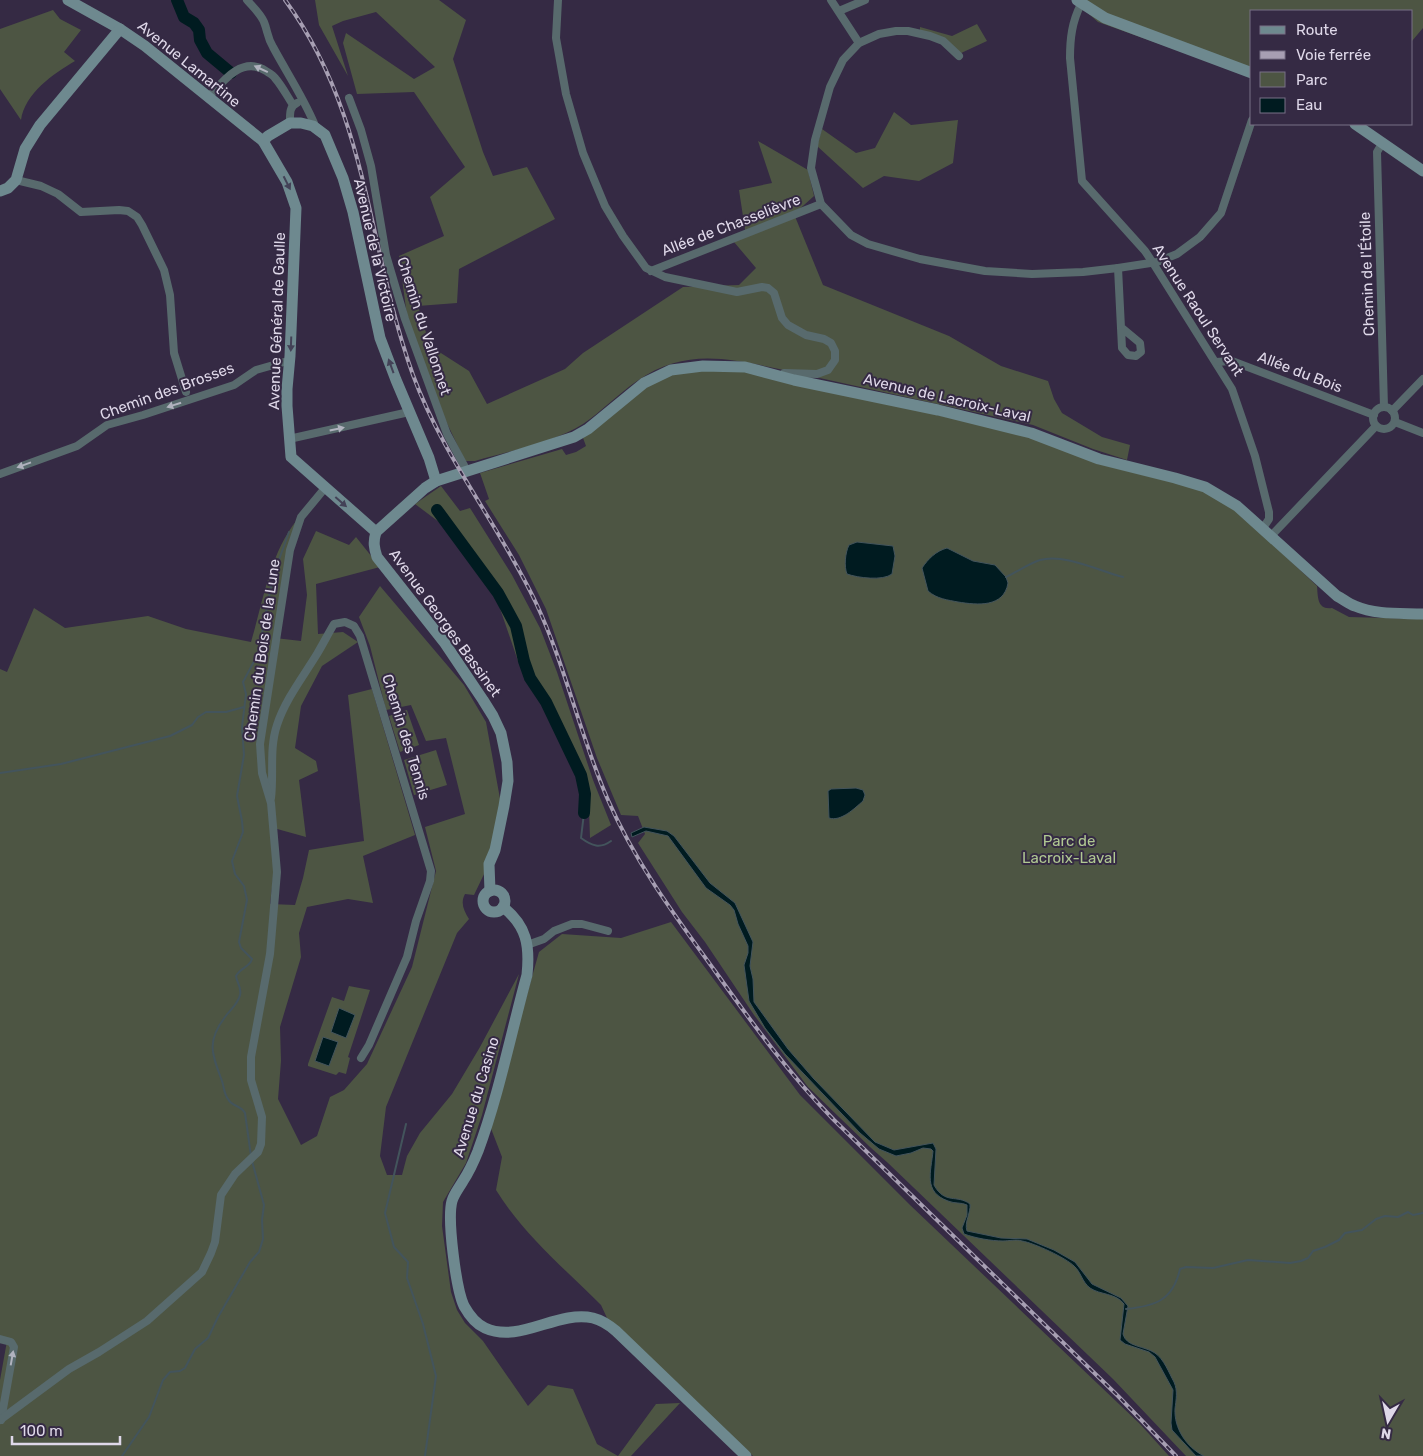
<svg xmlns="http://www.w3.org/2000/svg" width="1423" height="1456" font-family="Rubik,sans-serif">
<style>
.green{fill:#4d5543}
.water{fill:#001b20;stroke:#43545c}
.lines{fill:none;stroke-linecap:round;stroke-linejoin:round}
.stream{stroke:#43545c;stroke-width:2}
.river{stroke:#001b20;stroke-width:12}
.street{stroke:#586a6d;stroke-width:8}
.secondary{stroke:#6e898f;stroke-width:11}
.rail-casing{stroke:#a79fb3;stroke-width:4}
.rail{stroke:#352a44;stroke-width:2;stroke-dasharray:5.5;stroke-linecap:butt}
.oneway{fill:#b0b2be}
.oneway2{fill:#434257}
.labels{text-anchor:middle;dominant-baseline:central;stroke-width:4;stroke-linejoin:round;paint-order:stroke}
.street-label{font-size:15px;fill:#dfd8e9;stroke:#352a44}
.park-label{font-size:15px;fill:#b0c892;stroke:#352a44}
</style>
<rect width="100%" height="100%" fill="#352a44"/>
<g class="green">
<path d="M315,0H439L466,20L453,59L483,152L493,176L527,167L555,219L459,269L457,303L418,306L430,346L469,371L487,404L565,369L583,353L683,287L739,285L756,268L734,242L746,236L739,190L772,183L758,141L808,170L814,196L794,214L823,285L949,336L1001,366L1048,381L1054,399L1062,413L1102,437L1130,445L1127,460L1093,449L1033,425L779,369C727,358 684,348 637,381C618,394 602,411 583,424C553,443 509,451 475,461H465L445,419L407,316L399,256L444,236L430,197L465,167L414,92L357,94L343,43L346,33L414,79L435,67L376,12L343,21L332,26L348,76L319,25Z"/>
<path d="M1073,0H1423V28L1412,41V11H1252V77L1098,22Z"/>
<path d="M53,10L60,19L81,30L64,52L75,61C53,74 25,93 21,120L0,89V29Z"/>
<path d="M977,24L987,41L959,54L920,32V27L952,36Z"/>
<path d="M894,112L911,125L958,120L953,163L919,181L884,176L863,188L817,146L822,129L856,153L875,148Z"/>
<path d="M742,371L1004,430L1207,491L1230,504L1317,586C1318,597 1317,610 1332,608L1349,617L1423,619V1456H1186L1113,1379L888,1163L870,1147L808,1087L754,1015L705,942L682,912L638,843L645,834L638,816L621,815L597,758L546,609L519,555L485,501L489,499L480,473L562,449L566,455L576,452L586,446L583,438C614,413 643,380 683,372C702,369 723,371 742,371Z"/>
<path d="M441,486L460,511L470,508L512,575L540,628L557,672L593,780L611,825L590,838L588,781L546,696L518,661L494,591L447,528L415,504Z"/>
<path d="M297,520L275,638L301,641L307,595L303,559L316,531L349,545L356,537L380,567L316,584L318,634L343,632L358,642L322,666L301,706L295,748L316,761L318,771L299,780L306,837L270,827L274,871L270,904L295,905L303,878L309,850L364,841L348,695L372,689L415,835L363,856L373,903L348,899L307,907L299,933L301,957L280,1027L281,1061L278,1099L301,1145L317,1136L330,1097L344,1090L367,1064L412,967L436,871L425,827L465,814L446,738L426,741L411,705L386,710L370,646L359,617L380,586L464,685L486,722L501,804L486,870L474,895L465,894C460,903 464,911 469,919L457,933L386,1107L380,1156L387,1175H402L407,1156L420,1133L452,1094L480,1047L519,974L482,1115L466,1163L443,1202L442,1226L451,1292L457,1310L465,1323L483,1341L528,1406L548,1385L573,1389L597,1444L618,1456L656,1404L680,1403L631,1456H0V1380L7,1341L0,1339V669L7,672L34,608L65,628L148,616L186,629L251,642C263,602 270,553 297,520Z"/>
<path d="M407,710L419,745L400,752L389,716Z"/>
<path d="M436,750L447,785L414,795L404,760Z"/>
<path d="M671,922L800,1095L910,1205L1140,1424L1169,1456H753L607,1318L601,1305C565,1269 523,1234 496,1190L502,1157L490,1126L539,952L562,934L621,938Z"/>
<path d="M349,986L370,990L348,1057L350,1058L346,1074L339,1072L336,1075L308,1066V1064L332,997L344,1001Z"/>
</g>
<g class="water">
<path d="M857,542L893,546L895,556L892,574C883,581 858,578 847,574C844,567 845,553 849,545Z"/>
<path d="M947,548L973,561L995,565L1006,577L1008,583C1004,608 977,605 958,602C948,600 937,599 928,591L922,568C928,559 936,551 947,548Z"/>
<path d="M856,788L863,790L865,795L863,801C855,808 841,822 829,818L828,791L831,789Z"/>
<path d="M644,827L667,831L674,836L710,883L735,903L753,942L750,966L753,979L754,1002L788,1049L814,1079L875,1142L894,1150L933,1143L936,1149L934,1185C945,1205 957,1194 970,1204C971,1213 964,1222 967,1231L1001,1238L1027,1239L1054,1250L1075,1262L1092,1284L1121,1298L1128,1306L1123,1334C1126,1347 1145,1346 1155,1353C1164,1359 1169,1373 1174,1382C1178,1391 1176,1400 1175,1409C1174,1428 1186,1447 1204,1456H1196L1172,1430L1171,1423L1173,1390L1155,1357L1149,1352L1125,1344L1120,1340L1124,1304C1116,1293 1100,1295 1090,1288C1082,1282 1081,1272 1074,1266C1066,1258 1034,1243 1022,1241C1016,1239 1009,1241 1003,1241C991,1241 975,1238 964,1234L962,1228L967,1215V1205C961,1202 955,1204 948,1201C923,1192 931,1172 933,1151L931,1149L923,1148L911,1153L896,1156L879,1149L860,1133L785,1054L765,1028L749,1001L744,965L748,953V946L738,924L734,910L730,905L706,888L668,836L646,831L632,837L631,833Z"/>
<path d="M339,1008L355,1015L346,1038L331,1032Z"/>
<path d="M323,1037L338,1042L329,1066L315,1061Z"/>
</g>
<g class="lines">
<g class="stream">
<path d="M1006,577C1017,572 1028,564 1040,560C1064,553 1099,571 1123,577"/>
<path d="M0,773L61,764L170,736L192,725L198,717L206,712H226L244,707"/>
<path d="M584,813L581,838C592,846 600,849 611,841"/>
<path d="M406,1124L385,1213L394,1247L408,1262L407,1278L423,1324L436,1376L425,1456"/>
<path d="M251,1156L245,1113C241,1105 232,1107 228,1099C224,1094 224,1087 222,1081C212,1054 206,1042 225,1017C230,1010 238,1004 240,995C242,988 237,983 236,976C240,968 250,967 252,959L241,948L239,942L247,900L244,886L235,874L232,861L243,832L242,821L237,796L244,755L242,727L246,694L243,682L258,654L273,576L289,532"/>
<path d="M1126,1309C1156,1306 1173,1300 1180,1269L1186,1267L1213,1268L1248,1260L1290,1263L1301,1261L1308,1258L1313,1251L1325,1247L1339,1240L1345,1233L1362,1230L1376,1219L1385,1216L1398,1217L1408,1212L1413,1215L1423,1213"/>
<path d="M122,1456L149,1417L163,1380L170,1372L180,1371L185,1368L195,1349L208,1338L218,1317L250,1262L259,1252L263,1239L262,1220L264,1205L252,1161"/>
</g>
<g class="river">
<path d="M177,0L184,17L194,23L199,30L200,40L207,53L231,73"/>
<path d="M437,510L498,593L516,626L524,661L530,678L546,702L581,775L585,794L584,813"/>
</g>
<g class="street">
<path d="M247,0C252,6 261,14 264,22C268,32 267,37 273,47C287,73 303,97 314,123L313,126"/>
<path d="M558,0L556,38L566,94L583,153L605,206L623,236L646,268L665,277L737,292L762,287L768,288L774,293L782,318L788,325L806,335L824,339L831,343L835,351V360L828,370L817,374L784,373L783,377"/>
<path d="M831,0L859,43"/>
<path d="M1081,4C1072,22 1070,38 1070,58L1082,181L1145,251L1153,263L1232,389L1255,456L1269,512V519L1263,528"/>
<path d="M839,11L865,0"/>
<path d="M959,56L943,41L930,36L908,31H896L879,34L859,43L843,60L830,87L815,140L811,168L821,204L851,235L868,244L920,259L985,271L1032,274L1083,272L1118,268L1157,262L1177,254L1200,237L1221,213L1252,120"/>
<path d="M208,98C222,82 242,55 266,71C269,73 273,75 275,78C282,86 287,96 293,105"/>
<path d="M349,98L361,130L371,166L386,255L405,319L447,434L467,471"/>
<path d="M290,123C290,115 289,106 297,103"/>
<path d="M1383,142L1377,152L1384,407"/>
<path d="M16,180L41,186L58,194L81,212L119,210L128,211L137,217L142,225L164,270L170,295L174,353L186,392"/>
<path d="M1118,268L1122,348L1128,355L1136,356L1141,352L1140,343L1122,328"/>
<path d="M651,271L821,204"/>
<path d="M1216,362L1232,361L1374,415"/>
<circle cx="1384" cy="418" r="11"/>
<path d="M1392,411L1423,379"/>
<path d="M1395,422L1423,433"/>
<path d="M289,439L409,412"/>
<path d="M0,474L77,446L107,425L143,415L234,385L256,370L284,362H289"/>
<path d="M1271,536L1376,426"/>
<path d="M271,798C274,774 269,749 277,725C285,700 303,677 317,654C323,644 328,634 334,624L345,622L354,626L360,636L431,871L430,881L416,921L407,957L369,1045L361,1058"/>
<path d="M527,945L544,939L554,931L572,924H582L608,931"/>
<path d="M0,1339L11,1342L14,1347L1,1420"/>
<path d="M0,1420L69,1369L99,1352L147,1321L202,1272L211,1253L215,1242L221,1195L235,1174L258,1152L261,1144L262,1117L251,1080V1057L270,954L277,872L271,803L262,773L260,744L290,550L301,517L325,488"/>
</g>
<g class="secondary">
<path d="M68,0L120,29L145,46L263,141L287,182L296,208L290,356L287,389V406L291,457L376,532"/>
<path d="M1077,0L1105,18L1252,73"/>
<path d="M1355,124L1423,171"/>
<path d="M263,141L268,136L290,123H301L313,126L325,135L343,178L353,212L380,338L396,380L429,458L436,481"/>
<path d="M0,191L8,188L16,180L25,149L40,125L120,29"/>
<circle cx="494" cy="901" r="11"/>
<path d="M490,891L489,864L495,850L504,806L508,781L507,762L501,733L493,716L483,700L444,642L377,557C374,548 373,542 376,532L425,488L436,481L574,437L588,429L644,383L671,370L703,366L745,367L794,380L938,410L1031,433L1099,459L1175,478L1205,487L1237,506L1337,596C1343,599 1349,604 1355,606C1376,615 1401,613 1423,614"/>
<path d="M503,907C527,926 530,946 527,975C511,1033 499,1094 478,1151C474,1161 469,1172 463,1181C459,1188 454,1194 452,1201C447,1219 456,1289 464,1306C469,1315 476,1324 485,1328C520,1344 557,1310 593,1318C601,1320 609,1325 616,1331L746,1456"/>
</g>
<defs>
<path id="rail" d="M285,0C369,114 367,247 413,375C443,457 499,525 536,603C566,667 580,736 608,800C635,862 675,916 715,971C752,1023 789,1074 834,1120L1118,1396L1176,1456"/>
</defs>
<use href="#rail" class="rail-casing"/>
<use href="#rail" class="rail"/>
</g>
<defs><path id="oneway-solid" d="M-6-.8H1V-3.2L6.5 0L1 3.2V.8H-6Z" transform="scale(1.25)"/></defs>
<g class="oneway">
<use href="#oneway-solid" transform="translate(261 69) rotate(-155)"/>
<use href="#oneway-solid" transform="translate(174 405) rotate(162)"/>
<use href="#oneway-solid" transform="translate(337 429) rotate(-12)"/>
<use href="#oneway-solid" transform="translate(24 465) rotate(160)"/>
<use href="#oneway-solid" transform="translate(12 1358) rotate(-80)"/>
</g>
<g class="oneway2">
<use href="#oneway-solid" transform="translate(287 183) rotate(63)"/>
<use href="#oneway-solid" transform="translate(291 344) rotate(92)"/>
<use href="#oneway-solid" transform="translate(391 366) rotate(-110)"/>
<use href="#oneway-solid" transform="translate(341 502) rotate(41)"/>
</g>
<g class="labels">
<g class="street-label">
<text transform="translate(189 64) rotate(39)">Avenue Lamartine</text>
<text transform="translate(731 225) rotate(-21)">Allée de Chasselièvre</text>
<text transform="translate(375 250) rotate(77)">Avenue de la Victoire</text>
<text transform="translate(1367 274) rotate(-92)">Chemin de l'Étoile</text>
<text transform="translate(1198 310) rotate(57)">Avenue Raoul Servant</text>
<text transform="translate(277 321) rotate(-88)">Avenue Général de Gaulle</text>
<text transform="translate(424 326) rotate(72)">Chemin du Vallonnet</text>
<text transform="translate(1300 372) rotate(21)">Allée du Bois</text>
<text transform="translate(167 391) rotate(-20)">Chemin des Brosses</text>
<text transform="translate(947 398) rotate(13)">Avenue de Lacroix-Laval</text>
<text transform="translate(445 623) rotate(54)">Avenue Georges Bassinet</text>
<text transform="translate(262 650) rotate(-82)">Chemin du Bois de la Lune</text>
<text transform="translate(406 737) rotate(73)">Chemin des Tennis</text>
<text transform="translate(476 1097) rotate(-73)">Avenue du Casino</text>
</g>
<g class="park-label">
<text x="1069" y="841">Parc de<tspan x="1069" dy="17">Lacroix-Laval</tspan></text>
</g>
</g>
<rect x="1250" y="10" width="162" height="115" fill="#352a44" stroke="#797086"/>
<rect x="1260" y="26" width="25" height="8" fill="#6e898f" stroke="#797086"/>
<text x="1296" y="35" font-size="15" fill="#dfd8e9">Route</text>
<rect x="1260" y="51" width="25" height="8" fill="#a79fb3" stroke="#797086"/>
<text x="1296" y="60" font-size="15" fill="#dfd8e9">Voie ferrée</text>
<rect x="1260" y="72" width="25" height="15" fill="#4d5543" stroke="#797086"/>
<text x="1296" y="85" font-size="15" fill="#dfd8e9">Parc</text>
<rect x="1260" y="98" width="25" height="15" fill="#001b20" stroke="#797086"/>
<text x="1296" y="110" font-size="15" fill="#dfd8e9">Eau</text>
<g transform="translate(1388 1421) rotate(189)" stroke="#352a44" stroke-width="4" paint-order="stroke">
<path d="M0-4L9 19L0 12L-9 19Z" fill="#dfd8e9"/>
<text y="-8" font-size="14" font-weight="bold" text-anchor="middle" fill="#dfd8e9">N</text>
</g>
<path d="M12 1436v8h108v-8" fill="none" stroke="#dfd8e9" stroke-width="2.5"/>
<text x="20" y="1436" font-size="15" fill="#dfd8e9" stroke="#352a44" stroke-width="4" paint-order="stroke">100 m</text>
</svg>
